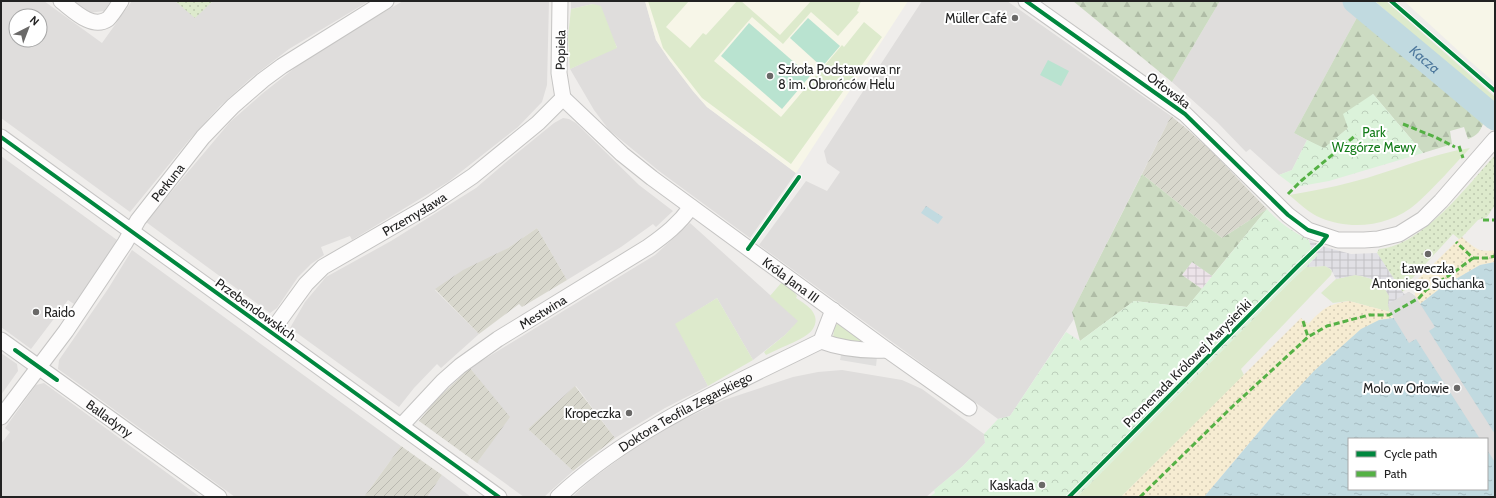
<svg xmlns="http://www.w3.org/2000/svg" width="1496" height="498" font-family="Cabin,sans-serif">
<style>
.residential{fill:#dfdddc;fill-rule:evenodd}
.industrial{fill:url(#industrial-grid)}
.education{fill:#f7f6e8}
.construction{fill:url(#construction-furrows)}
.grass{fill:#ddeacc}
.forest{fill:url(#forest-firs)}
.sand{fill:url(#sand-dots)}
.park{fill:url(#park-crowns)}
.garden{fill:url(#garden-dots)}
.pitch{fill:#b9e3d0}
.parking{fill:#e0dfde}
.plaza{fill:url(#plaza-grid)}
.water{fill:url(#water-ripples);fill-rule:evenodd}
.pier{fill:#dedddd}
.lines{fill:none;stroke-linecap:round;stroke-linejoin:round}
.river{stroke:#c1dae0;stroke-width:25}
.minor-casing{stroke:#c5c4c3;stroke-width:17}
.minor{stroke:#fdfcfc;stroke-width:15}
.quiet{stroke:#55b145;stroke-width:3;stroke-dasharray:6 3;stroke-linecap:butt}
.cycleway-casing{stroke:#fff;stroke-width:6}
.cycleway{stroke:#00873e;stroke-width:4}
.poi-dot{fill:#6a6968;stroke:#fff;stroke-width:1.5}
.labels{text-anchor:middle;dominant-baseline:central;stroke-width:4;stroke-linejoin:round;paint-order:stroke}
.poi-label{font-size:13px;fill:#222;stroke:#fff;text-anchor:end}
.street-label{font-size:13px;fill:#222;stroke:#fff}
.park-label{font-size:13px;fill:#137c19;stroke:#fff}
.water-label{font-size:14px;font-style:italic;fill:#4c779c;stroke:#fff}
</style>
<defs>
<pattern id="industrial-grid" width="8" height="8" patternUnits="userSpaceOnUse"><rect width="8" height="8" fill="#ece3e9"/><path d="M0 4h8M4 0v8" fill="none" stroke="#cac2c8"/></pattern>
<pattern id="construction-furrows" width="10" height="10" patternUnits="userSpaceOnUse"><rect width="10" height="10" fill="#d8d7cd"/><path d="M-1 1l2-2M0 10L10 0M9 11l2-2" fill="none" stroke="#b9b8b0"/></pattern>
<pattern id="forest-firs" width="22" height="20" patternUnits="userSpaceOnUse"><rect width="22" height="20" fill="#ccdbc2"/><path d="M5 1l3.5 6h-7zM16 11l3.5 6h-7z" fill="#afbca6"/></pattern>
<pattern id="sand-dots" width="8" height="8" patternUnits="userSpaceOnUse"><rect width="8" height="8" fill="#f6ecd2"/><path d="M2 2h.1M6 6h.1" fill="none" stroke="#d3cab4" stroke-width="1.8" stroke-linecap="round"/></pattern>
<pattern id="park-crowns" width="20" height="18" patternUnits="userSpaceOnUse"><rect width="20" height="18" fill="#dbf2da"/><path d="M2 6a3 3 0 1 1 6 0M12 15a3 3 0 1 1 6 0" fill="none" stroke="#bccfbb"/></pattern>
<pattern id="garden-dots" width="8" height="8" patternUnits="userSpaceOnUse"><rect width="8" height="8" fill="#ddeacc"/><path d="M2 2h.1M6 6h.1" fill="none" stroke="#bdc8af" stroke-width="1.8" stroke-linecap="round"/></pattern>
<pattern id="plaza-grid" width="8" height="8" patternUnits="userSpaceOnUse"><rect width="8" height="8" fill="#e1e0e5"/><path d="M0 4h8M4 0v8" fill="none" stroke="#c1c0c4"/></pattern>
<pattern id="water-ripples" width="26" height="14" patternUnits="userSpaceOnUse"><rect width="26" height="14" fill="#c1dae0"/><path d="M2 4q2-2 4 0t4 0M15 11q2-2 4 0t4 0" fill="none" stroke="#a6bbc0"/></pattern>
</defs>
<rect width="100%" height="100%" fill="#efedeb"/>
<g class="residential">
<path d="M1,1H44L102,43L132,1H175L195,17L213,1H369L289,49L251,78L220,106L190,139L130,212L1,118ZM16,16H40V40H16Z"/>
<path d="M73,1H111L104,11L89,13Z"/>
<path d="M403,1H549L547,85L542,102L518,127L448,182L352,240L350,236L321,247L324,255L311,264L298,277L277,308L270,313L146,222L230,122L263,93L301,63L345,35Z"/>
<path d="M571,1H645L656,40L670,61L693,91L707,107L796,173L750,238L659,171L609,130L594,110L570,69L617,47L593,4L571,9Z"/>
<path d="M922,1H1007L1171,116L1072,312L1074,319L1010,416L998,419L759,245L806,181L827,191L840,172L827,163L824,151Z"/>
<path d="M1220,1H1341L1360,12L1294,133L1307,140L1292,170L1279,175L1250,149L1246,152L1218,123L1172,82Z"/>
<path d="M563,118L569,119L576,123L639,185L673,211L656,227L653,224L621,247L567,280L537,228L508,248L435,290L479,334L441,368L437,364L414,388L399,407L290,328L305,302L326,277L391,241L476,188L511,158L554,123Z"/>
<path d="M1,156L117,240L113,248L74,304L68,300L31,349L1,327Z"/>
<path d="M690,223L799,321L785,335L753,360L717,298L676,324L708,386L665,408L615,438L576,386L528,429L573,471L544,497H524L477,463L509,417L470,368L655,255Z"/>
<path d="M132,250L401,446L364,497H235L58,369L59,360L108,289Z"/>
<path d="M1,353L17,364L18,371L1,395Z"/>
<path d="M842,370L902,380L922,389L984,434L985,443L963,466L926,497H572L592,479L644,441L664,429L724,400L793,377L818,372Z"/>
<path d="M44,383L200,497H1V444L10,432L5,428L36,385Z"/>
<path d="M442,475L471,497H427Z"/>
</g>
<path class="industrial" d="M1192,262L1212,276L1202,289L1182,275Z"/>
<g class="education">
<path d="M645,1H908L796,173L707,107L693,91L670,61L656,40Z"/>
<path d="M1404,1H1495V83L1464,56Z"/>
</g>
<g class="construction">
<path d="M1171,116L1187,129L1212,152L1267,209L1222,238L1142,174Z"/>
<path d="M537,228L567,280L522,307L519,304L479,334L435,289L463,270L508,248Z"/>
<path d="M470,368L510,417L477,463L419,421L435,401Z"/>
<path d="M575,386L615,438L573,471L528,429Z"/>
<path d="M401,446L442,475L427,497H364Z"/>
</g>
<g class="grass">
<path d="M648,1H689L666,27L690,48L703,33L706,35L737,1H741L780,35L811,1H861L857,11L859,12L838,36L811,12L783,44L752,17L714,61L781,117L842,45L844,47L864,22L882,37L791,164L702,98L663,48Z"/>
<path d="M1375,1H1386L1495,97V108Z"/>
<path d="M593,4L601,6L617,48L570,69L568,37L571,9Z"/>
<path d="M1470,148C1453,166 1436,186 1417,203C1391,226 1352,231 1321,218C1309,213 1299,203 1289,195C1310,191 1331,188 1352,182C1392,172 1430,154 1470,148Z"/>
<path d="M1325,266L1329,268L1332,271L1331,275L1241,369L1244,375L1121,497H1077L1290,282L1306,267Z"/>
<path d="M1355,275C1368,277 1385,281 1389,296C1390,300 1388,307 1390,312L1349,301L1333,303L1321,293L1336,279Z"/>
<path d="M782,282L794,292L797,296L796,298C802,302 811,307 814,314C818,321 814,330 808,334C799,341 777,349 766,355L764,352L785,335L798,321L770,296Z"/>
<path d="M717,298L753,360L708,386L675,324Z"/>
<path d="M838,324L862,341L861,344L837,341L833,337L835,325Z"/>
</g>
<g class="forest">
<path d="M1073,1H1220L1172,82Z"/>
<path d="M1360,12L1428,67L1484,121C1481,131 1477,136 1468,139L1464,127L1450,131L1452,144L1423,153L1373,94L1348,128L1324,149L1294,133Z"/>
<path d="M1142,174L1222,238L1267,209L1212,276L1192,262L1182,275L1202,289L1187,307L1134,301L1080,341L1072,312Z"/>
</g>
<g class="sand">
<path d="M1462,237C1475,248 1478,253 1495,250V262L1480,265L1442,287L1420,304L1415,296V282L1459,239Z"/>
<path d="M1349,301L1390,312L1393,318L1379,320L1273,415L1204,497H1121L1301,318L1308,324C1324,308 1326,305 1349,301Z"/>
</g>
<g class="park">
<path d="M1373,94L1423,153L1329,181L1295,187L1279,175L1292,170L1307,140L1324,148L1348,128L1343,114Z"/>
<path d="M1267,209C1278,222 1294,233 1309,240L1311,247L1318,255L1290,282L1077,497H929L935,493L934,490L963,466L985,443L984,434L998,419L1010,416L1066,332L1080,341L1134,301L1187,307Z"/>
</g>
<g class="garden">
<path d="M175,1H213L195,18Z"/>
<path d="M1495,155V205L1487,217L1478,220L1462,237L1459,239L1453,234L1407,284L1408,288L1402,292L1377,253L1379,249C1422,246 1468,185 1495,155Z"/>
</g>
<g class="pitch">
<path d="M808,18L840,46L822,67L790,38Z"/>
<path d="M749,23L810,76L782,109L721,56Z"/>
<path d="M1048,60L1069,71L1061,86L1040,75Z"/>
</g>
<path class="parking" d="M842,351L877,357L876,366L840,360Z"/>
<path class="plaza" d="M1309,240L1325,247L1351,254L1377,253L1404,294L1409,292L1415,296L1435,327L1487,439L1390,312L1388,304L1389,296L1383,286L1375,280L1362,276L1355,275L1336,279L1331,269L1325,266L1306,267L1318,255L1311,247Z"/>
<g class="water">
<path d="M926,206L943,217L938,224L921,213Z"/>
<path d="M1495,262V497H1204L1273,415L1314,371L1361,329L1379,320L1393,318L1420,304L1442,287L1480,265ZM1349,439H1487V489H1349Z"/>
</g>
<path class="pier" d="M1409,292L1415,296L1435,327L1429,331L1495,434V462L1487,450V439H1480L1416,339L1409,343L1390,312L1388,304Z"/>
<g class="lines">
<path class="river" id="s1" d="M1355,1L1495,118"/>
<defs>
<g id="minor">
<path d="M61,1C73,10 92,30 108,19C113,14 117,7 121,1"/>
<path d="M560,1L559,73L563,98"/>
<path d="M1026,1L1185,114L1288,215L1308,230L1338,240H1364L1378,239L1399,234L1423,219L1441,201L1495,139"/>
<path id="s2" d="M563,98L622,154L652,178L887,350L969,408"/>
<path d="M1,137L499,497"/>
<path id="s3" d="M271,332L306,284L323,267L430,205L473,176L538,123L563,98"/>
<path id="s4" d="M1,340L219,497"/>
<path d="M821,341C842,349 865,351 887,350"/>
<path id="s5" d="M1,417L66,331L125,243L138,220L203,137L233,106L263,80L282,66L386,1"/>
<path id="s6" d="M401,426L443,381L460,366L498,339L648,247C665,235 679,224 691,207"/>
<path id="s7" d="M558,497C633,427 731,386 821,341L833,310"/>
</g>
</defs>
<use href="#minor" class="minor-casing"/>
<use href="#minor" class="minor"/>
<g class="quiet">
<path d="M1403,124L1435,137L1455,147"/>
<path d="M1459,146L1463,158"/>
<path d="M1288,194L1301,181L1356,135"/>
<path d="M1483,220H1495"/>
<path d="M1473,258H1487L1495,256"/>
<path d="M1303,321L1308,337"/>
<path d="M1140,497L1233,406L1308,337L1327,326L1369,315H1389L1419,298L1426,290L1453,273L1473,258L1456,242"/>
</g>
<defs>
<g id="cycleway">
<path d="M1026,1L1185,114L1288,215L1308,230L1327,236L1321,244L1298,266L1069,497"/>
<path d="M1391,1L1495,91"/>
<path d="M1,137L499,497"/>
<path d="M748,249L799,177"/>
<path d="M15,350L57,380"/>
</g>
</defs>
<use href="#cycleway" class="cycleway-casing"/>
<use href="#cycleway" class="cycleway"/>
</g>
<g class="poi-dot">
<circle cx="1015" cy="18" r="4"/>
<circle cx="770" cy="76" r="4"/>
<circle cx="1428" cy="254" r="4"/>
<circle cx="36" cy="312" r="4"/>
<circle cx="1457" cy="388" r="4"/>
<circle cx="629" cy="413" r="4"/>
<circle cx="1042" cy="485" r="4"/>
</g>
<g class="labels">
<g class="poi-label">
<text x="1007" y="18">Müller Café</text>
<text x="778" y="69" text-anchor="start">Szkoła Podstawowa nr<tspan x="778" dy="15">8 im. Obrońców Helu</tspan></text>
<text x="1428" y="268" text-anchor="middle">Ławeczka<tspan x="1428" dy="15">Antoniego Suchanka</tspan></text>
<text x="44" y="312" text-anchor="start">Raido</text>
<text x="1449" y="388">Molo w Orłowie</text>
<text x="621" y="413">Kropeczka</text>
<text x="1034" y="485">Kaskada</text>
</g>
<g class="street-label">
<text transform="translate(560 50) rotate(-89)">Popiela</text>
<text transform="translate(1169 90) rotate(37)">Orłowska</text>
<text stroke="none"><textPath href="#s5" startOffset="288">Perkuna</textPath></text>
<text stroke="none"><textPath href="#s3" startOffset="189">Przemysława</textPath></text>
<text stroke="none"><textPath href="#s2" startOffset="292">Króla Jana III</textPath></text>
<text transform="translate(256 309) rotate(36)">Przebendowskich</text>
<text stroke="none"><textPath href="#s6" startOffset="183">Mestwina</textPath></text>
<text transform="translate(1187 363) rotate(-45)">Promenada Królowej Marysieńki</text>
<text stroke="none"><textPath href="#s7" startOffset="154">Doktora Teofila Zegarskiego</textPath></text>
<text stroke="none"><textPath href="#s4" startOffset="134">Balladyny</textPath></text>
</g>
<g class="park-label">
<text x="1374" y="132">Park<tspan x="1374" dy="15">Wzgórze Mewy</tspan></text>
</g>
<g class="water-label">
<text stroke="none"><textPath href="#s1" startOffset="91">Kacza</textPath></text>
</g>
</g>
<rect width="1496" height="498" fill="none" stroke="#222222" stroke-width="4"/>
<rect x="1348" y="438" width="140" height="52" fill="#ffffff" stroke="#a7a7a7"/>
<rect x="1356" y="451" width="20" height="6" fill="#00873e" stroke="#a7a7a7"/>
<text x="1384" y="458" font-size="12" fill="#222222">Cycle path</text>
<rect x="1356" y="471" width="20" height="6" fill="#55b145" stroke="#a7a7a7"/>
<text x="1384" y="478" font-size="12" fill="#222222">Path</text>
<g transform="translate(28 28) rotate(42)"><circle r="19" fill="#ffffff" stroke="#a7a7a7"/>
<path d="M0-3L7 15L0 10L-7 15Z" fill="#6a6968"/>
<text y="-6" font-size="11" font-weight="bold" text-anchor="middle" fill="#222222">N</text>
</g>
</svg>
